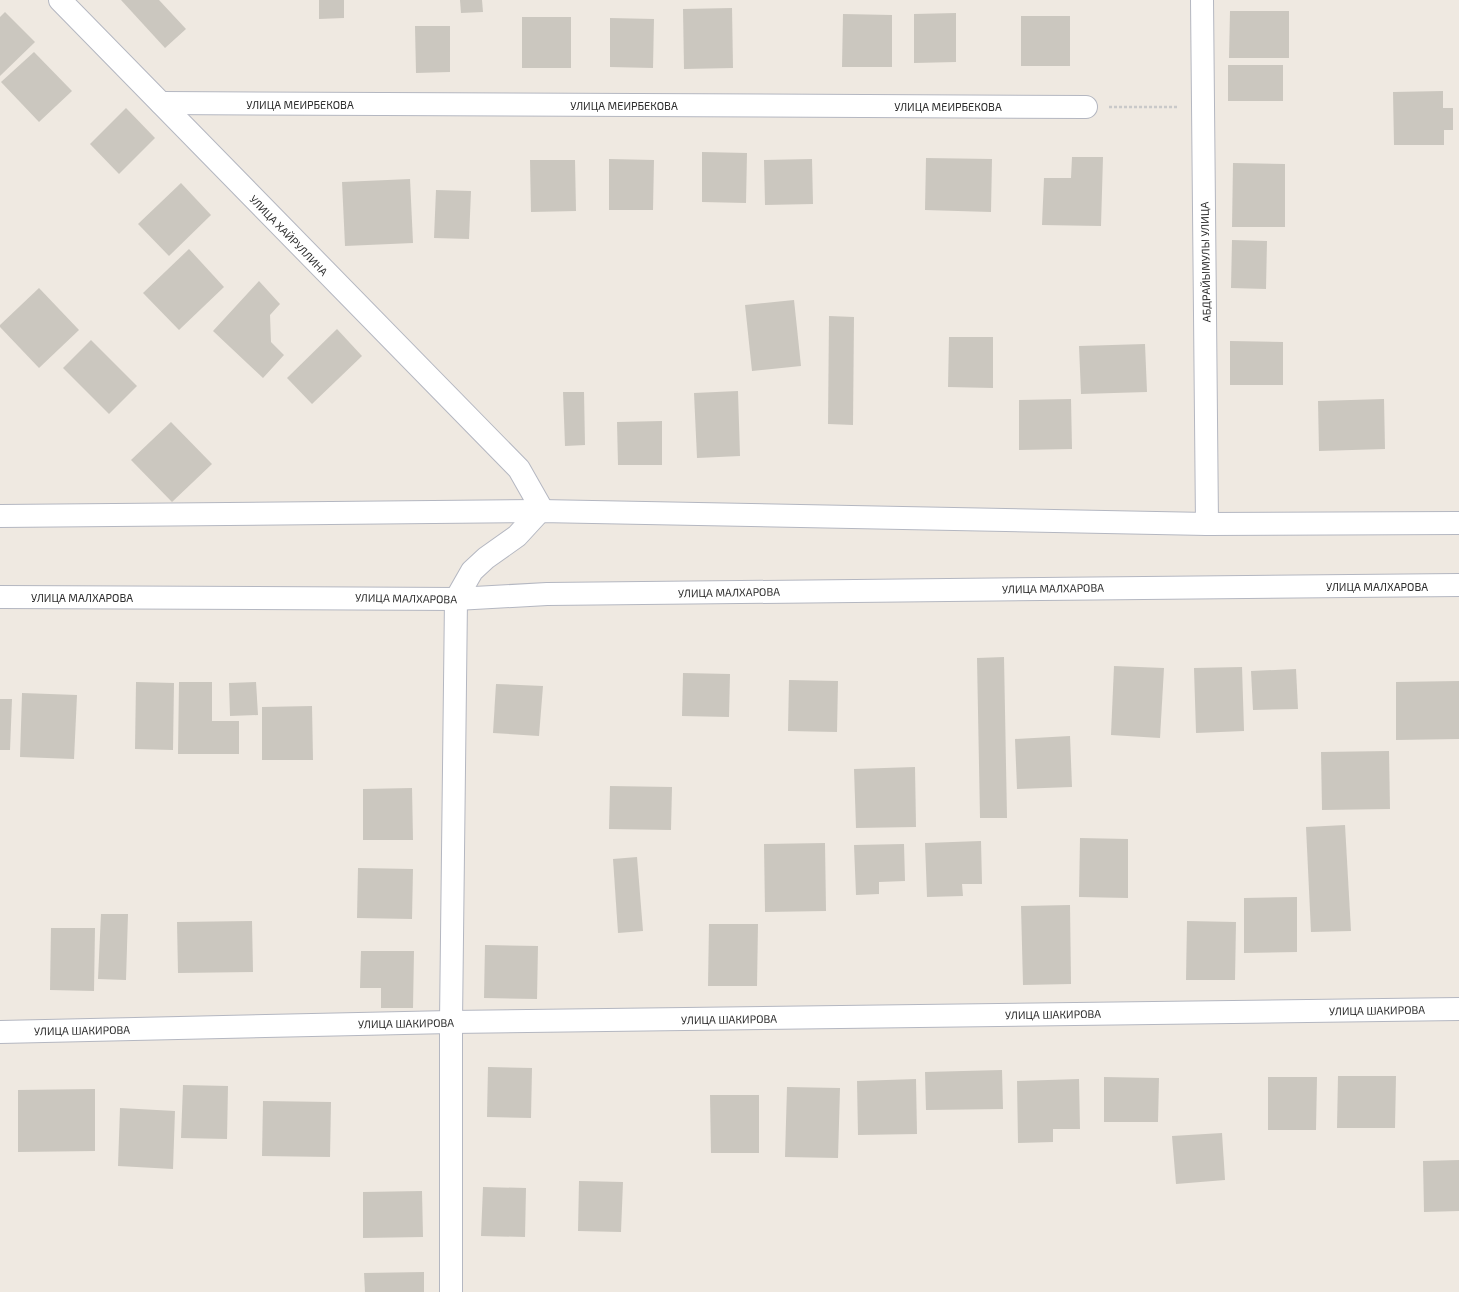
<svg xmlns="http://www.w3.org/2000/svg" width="1459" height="1292" font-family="'Exo 2',sans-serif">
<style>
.building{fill:#cbc7bf}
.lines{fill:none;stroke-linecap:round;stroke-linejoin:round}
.minor-casing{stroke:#b4b7c1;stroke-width:24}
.path{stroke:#c9c9c9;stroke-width:2.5;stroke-dasharray:3 2;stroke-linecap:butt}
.minor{stroke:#fff;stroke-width:22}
.labels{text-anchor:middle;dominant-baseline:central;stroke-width:3.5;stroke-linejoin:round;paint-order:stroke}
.street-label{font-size:11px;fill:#2e2e2e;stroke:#fff}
</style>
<rect width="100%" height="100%" fill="#efe9e1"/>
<g class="building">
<path d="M121,0H159L186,29L165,48Z"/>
<path d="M319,0H344V18L319,19Z"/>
<path d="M460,0H482L483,12L461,13Z"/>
<path d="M732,8L733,68L684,69L683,9Z"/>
<path d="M1230,11H1289V58H1229Z"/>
<path d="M5,12L35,42L0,76V17Z"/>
<path d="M956,13V62L914,63V14Z"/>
<path d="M843,14L892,15V67H842Z"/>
<rect x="1021" y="16" width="49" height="50"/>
<rect x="522" y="17" width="49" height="51"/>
<path d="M610,18L654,19L653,68L610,67Z"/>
<path d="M415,26H450V72L416,73Z"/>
<path d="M34,52L72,91L39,122L1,82Z"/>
<rect x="1228" y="65" width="55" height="36"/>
<path d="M1443,91V108H1453V130H1444V145H1394L1393,92Z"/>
<path d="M126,108L155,138L119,174L90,144Z"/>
<path d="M702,152L747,153L746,203L702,202Z"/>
<path d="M1072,157H1103L1101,226L1042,225L1044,178H1071Z"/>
<path d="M926,158L992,159L991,212L925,210Z"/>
<path d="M609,159L654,160L653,210H609Z"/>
<path d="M812,159L813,204L765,205L764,160Z"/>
<path d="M530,160H575L576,211L531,212Z"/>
<path d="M1233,163L1285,164V227H1232Z"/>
<path d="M410,179L413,243L345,246L342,182Z"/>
<path d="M181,183L211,215L169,256L138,224Z"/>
<path d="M436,190L471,191L469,239L434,238Z"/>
<path d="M1232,240L1267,241L1266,289L1231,288Z"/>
<path d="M189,249L224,287L179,330L143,293Z"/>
<path d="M259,281L280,304L270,315L271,342L284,355L263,378L213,331Z"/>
<path d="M39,288L79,330L39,368L0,327V325Z"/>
<path d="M794,300L801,366L752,371L745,305Z"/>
<path d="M829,316L854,317L853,425L828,424Z"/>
<path d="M337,329L362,356L312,404L287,378Z"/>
<path d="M949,337H993V388L948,387Z"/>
<path d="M91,340L137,386L109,414L63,368Z"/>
<path d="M1230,341L1283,342V385H1230Z"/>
<path d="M1145,344L1147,392L1081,394L1079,346Z"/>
<path d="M738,391L740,456L697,458L694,393Z"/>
<path d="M563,392H584L585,445L565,446Z"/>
<path d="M1071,399L1072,449L1019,450V400Z"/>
<path d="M1384,399L1385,449L1319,451L1318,401Z"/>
<path d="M662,421V465H618L617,422Z"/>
<path d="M171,422L212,464L172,502L131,460Z"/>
<path d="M1004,657L1007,818H980L977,658Z"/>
<path d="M1114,666L1164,668L1160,738L1111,735Z"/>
<path d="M1242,667L1244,731L1196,733L1194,668Z"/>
<path d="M1296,669L1298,709L1253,710L1251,671Z"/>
<path d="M683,673L730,674L729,717L682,716Z"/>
<path d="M789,680L838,681L837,732L788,731Z"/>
<path d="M1459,681V739L1396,740V682Z"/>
<path d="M136,682L174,683L173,750L135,749Z"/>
<path d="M179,682H212V721H239V754H178Z"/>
<path d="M256,682L258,715L230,716L229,683Z"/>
<path d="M496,684L543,686L539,736L493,733Z"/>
<path d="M22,693L77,695L74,759L20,757Z"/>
<path d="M0,699H12L10,750H0Z"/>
<path d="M312,706L313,760H262V707Z"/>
<path d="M1070,736L1072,787L1017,789L1015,739Z"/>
<path d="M1389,751L1390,809L1322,810L1321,752Z"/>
<path d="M915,767L916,827L856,828L854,769Z"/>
<path d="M610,786L672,787L671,830L609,829Z"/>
<path d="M412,788L413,840H363V789Z"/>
<path d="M1345,825L1351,931L1311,932L1306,827Z"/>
<path d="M1080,838L1128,839V898L1079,897Z"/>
<path d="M981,841L982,884H962L963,896L927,897L925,843Z"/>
<path d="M825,843L826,911L765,912L764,844Z"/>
<path d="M904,844L905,881L879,882V894L856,895L854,845Z"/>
<path d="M637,857L643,931L618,933L613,859Z"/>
<path d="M358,868L413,869L412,919L357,918Z"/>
<path d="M1297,897V952L1244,953V898Z"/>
<path d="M1070,905L1071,984L1023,985L1021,906Z"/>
<path d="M101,914H128L126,980L98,979Z"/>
<path d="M252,921L253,972L178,973L177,922Z"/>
<path d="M1187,921L1236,922L1235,980H1186Z"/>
<path d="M709,924H758L757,986H708Z"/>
<path d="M51,928H95L94,991L50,990Z"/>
<path d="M485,945L538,946L537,999L484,998Z"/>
<path d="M361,951H414L413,1008H381V988H360Z"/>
<path d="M488,1067L532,1068L531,1118L487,1117Z"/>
<path d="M1002,1070L1003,1109L926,1110L925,1072Z"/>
<path d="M1338,1076H1396L1395,1128H1337Z"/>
<path d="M1104,1077L1159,1078L1158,1122H1104Z"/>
<path d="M1268,1077H1317L1316,1130H1268Z"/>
<path d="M916,1079L917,1134L858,1135L857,1081Z"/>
<path d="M1079,1079L1080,1129H1053V1142L1018,1143L1017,1081Z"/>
<path d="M183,1085L228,1086L227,1139L181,1138Z"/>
<path d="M787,1087L840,1088L838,1158L785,1157Z"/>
<path d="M95,1089V1151L18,1152V1090Z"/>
<path d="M710,1095H759V1153H711Z"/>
<path d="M263,1101L331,1102L330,1157L262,1156Z"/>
<path d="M120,1108L175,1111L173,1169L118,1166Z"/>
<path d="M1222,1133L1225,1180L1176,1184L1172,1136Z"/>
<path d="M1459,1160V1211L1424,1212L1423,1161Z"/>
<path d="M579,1181L623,1182L621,1232L578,1231Z"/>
<path d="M483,1187L526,1188L525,1237L481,1236Z"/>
<path d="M422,1191L423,1237L363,1238V1192Z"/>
<path d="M424,1272V1292H365L364,1273Z"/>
</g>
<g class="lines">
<defs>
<g id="minor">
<path d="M60,0L519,469L540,506V511L517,536L486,558L472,571L456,599L451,1022V1292"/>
<path d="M1202,0L1207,524"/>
<path d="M161,103L1086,107"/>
<path d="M0,516L540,511L1207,524L1459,523"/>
<path d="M0,597L456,599L547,594L1459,585"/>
<path d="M0,1032L451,1022L1459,1009"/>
</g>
</defs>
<use href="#minor" class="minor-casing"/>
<path class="path" d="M1109,107H1178"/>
<use href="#minor" class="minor"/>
</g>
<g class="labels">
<g class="street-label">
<text x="300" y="104">УЛИЦА МЕИРБЕКОВА</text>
<text x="624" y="105">УЛИЦА МЕИРБЕКОВА</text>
<text x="948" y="106">УЛИЦА МЕИРБЕКОВА</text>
<text transform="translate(289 235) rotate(46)">УЛИЦА ХАЙРУЛЛИНА</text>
<text transform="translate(1205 262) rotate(-91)">АБДРАЙЫМУЛЫ УЛИЦА</text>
<text x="1377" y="586">УЛИЦА МАЛХАРОВА</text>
<text transform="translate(1053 588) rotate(-1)">УЛИЦА МАЛХАРОВА</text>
<text transform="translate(729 592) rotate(-1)">УЛИЦА МАЛХАРОВА</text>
<text x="82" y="597">УЛИЦА МАЛХАРОВА</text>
<text transform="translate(406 598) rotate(1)">УЛИЦА МАЛХАРОВА</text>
<text transform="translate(1377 1010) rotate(-1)">УЛИЦА ШАКИРОВА</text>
<text transform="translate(1053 1014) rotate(-1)">УЛИЦА ШАКИРОВА</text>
<text transform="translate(729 1019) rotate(-1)">УЛИЦА ШАКИРОВА</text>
<text transform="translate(406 1023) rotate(-1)">УЛИЦА ШАКИРОВА</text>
<text transform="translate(82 1030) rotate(-1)">УЛИЦА ШАКИРОВА</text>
</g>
</g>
</svg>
